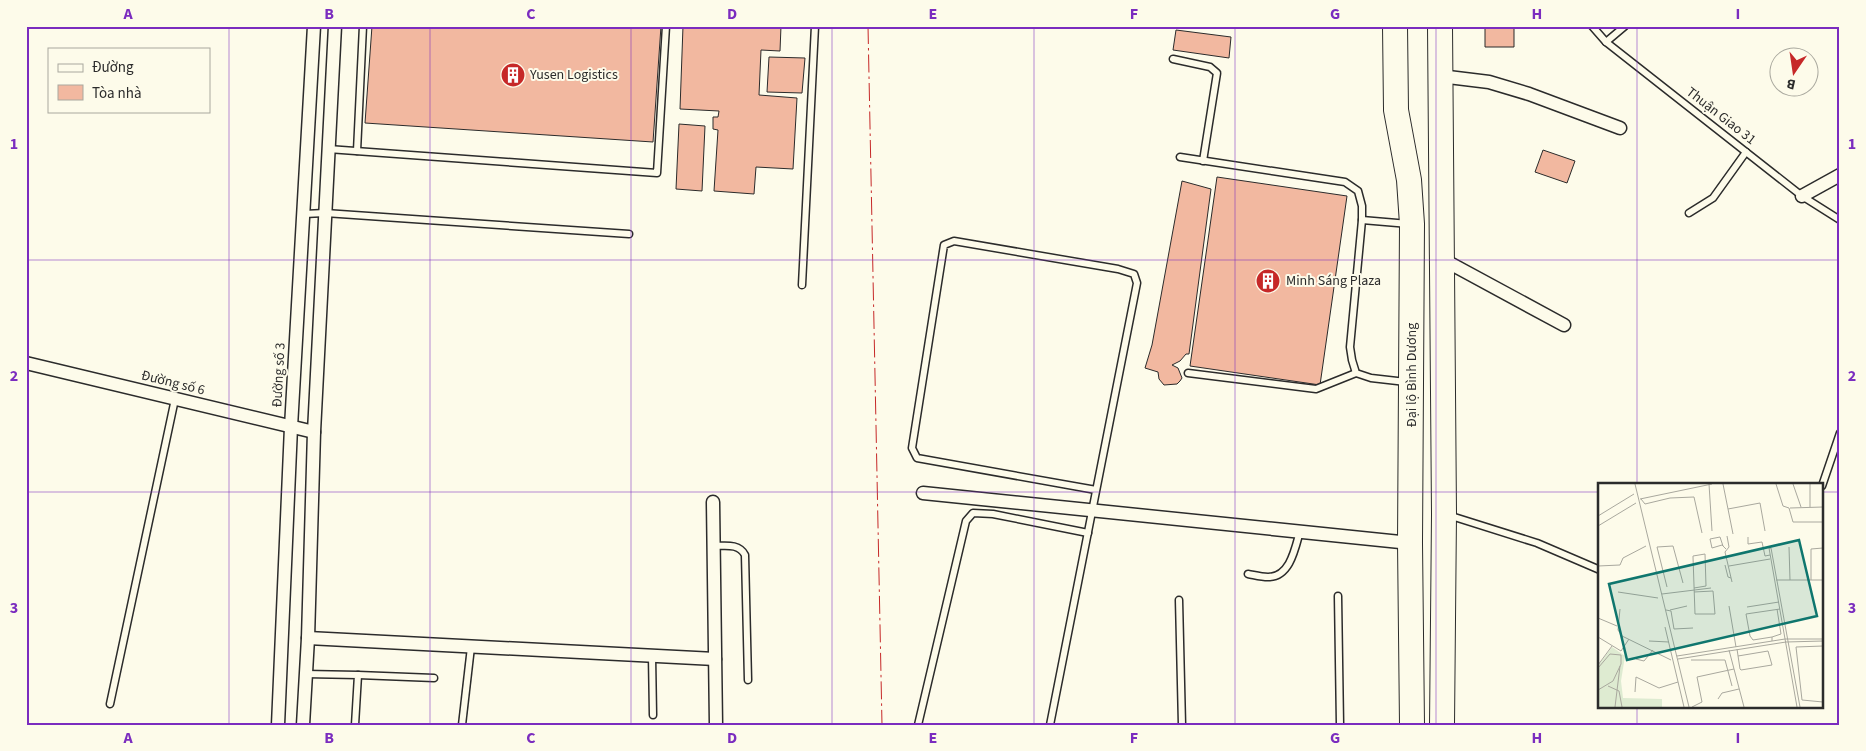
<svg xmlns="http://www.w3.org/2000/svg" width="1866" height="751" font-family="'Source Sans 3',sans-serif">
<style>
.building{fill:#f2b8a0;stroke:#2b2b2b}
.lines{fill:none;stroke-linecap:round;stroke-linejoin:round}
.lane-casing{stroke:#2b2b2b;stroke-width:9}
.street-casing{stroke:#2b2b2b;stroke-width:15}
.highway-casing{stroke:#2b2b2b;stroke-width:26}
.lane{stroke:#fdfbea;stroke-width:6}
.street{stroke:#fdfbea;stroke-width:12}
.highway{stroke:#fdfbea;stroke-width:24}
.power{stroke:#c62828;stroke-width:1;stroke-dasharray:18 4 2.5 4;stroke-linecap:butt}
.grid{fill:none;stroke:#7b2cbf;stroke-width:1;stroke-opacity:0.55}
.labels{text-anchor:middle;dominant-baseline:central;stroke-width:4;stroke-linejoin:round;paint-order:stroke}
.poi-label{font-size:14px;fill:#2b2b2b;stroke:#fdfbea;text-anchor:start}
.street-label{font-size:14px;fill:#2b2b2b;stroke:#fdfbea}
.inset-road{fill:none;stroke:#a9a89e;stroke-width:1}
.view{fill:#0f766e;fill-opacity:0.15;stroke:#0f766e;stroke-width:2.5}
.inset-edge{fill:none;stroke:#2b2b2b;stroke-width:2.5}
.neatline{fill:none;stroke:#7b2cbf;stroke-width:2}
.grid-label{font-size:16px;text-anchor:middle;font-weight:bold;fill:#7b2cbf}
</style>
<rect width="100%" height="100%" fill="#fdfbea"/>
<g class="building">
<path d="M372,26H661L653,142L365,123Z"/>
<path d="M683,26H781L780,51L761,50L759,95L797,98L793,169L756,167L754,194L714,191L718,130L713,129V117H718L719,111L680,109Z"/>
<path d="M1514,27V47H1485V28Z"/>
<path d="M1176,30L1231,37L1229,58L1173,50Z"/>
<path d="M769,57L805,58L802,93L767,92Z"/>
<path d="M679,124L705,126L702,191L676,189Z"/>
<path d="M1543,150L1575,161L1567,183L1535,172Z"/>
<path d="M1217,177L1347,196L1320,385L1190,366Z"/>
<path d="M1182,181L1211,189L1189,354H1186L1180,361L1172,365L1178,368L1182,378L1180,381L1177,384L1164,385L1159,379L1158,372L1145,368L1152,345Z"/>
</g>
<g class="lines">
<defs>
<g id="lane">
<path d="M1592,26L1606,42L1802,196L1840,220"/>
<path d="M1606,42L1625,26"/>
<path d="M1173,59L1210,67L1217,73L1203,161"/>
<path d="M328,149L657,173L666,26"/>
<path d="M357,151L363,26"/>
<path d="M1180,157L1345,182L1358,191L1362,206V220L1350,347L1352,360L1356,373L1371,378L1406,382"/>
<path d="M1689,213L1713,198L1746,152"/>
<path d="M304,214L325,213L629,234"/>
<path d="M1362,220L1409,224"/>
<path d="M802,285L815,26"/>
<path d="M1188,373L1316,389L1356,373"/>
<path d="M1822,486L1840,433"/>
<path d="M1448,515L1537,543L1600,570"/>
<path d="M714,546C725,546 739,543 745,555L748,680"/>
<path d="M1248,574C1254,575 1261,577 1268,577C1290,577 1295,549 1300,531"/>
<path d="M1338,596L1340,725"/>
<path d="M1179,600L1182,725"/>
<path d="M652,656L653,715"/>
<path d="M305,674L358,675L355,725"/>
<path d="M358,675L434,678"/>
<path d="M110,704L175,399"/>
<path d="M462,725L471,647"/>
<path d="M918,725L966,521L973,513L993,514L1088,533"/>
<path d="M1050,725L1137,283L1134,274L1118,269L954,241L944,245L912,448L917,458L1096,490"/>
</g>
<g id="street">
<path d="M1440,76L1489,82L1529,94L1620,128"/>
<path d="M1802,196L1840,175"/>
<path d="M1442,259L1564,325"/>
<path d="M26,363L314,432"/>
<path d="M923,493L1410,543"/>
<path d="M713,502L716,725"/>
<path d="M308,638L715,659"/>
<path d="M278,725L291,427L314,26"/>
<path d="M303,725L308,638L314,432L335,26"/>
</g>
<g id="highway">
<path d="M1395,26L1396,110L1409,180L1412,224L1410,543L1412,725"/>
<path d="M1440,26L1444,514L1442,725"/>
</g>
</defs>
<use href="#lane" class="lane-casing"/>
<use href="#street" class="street-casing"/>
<use href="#highway" class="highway-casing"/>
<use href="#lane" class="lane"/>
<use href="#street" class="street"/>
<use href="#highway" class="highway"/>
<path class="power" d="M868,26L882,725"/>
</g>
<path class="grid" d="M229,26V725M430,26V725M631,26V725M832,26V725M1034,26V725M1235,26V725M1436,26V725M1637,26V485M26,260H1840M26,492H1600M1822,492H1840M1637,707V725"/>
<defs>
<symbol id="building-disc" viewBox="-11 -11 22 22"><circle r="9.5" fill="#c62828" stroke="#fdfbea"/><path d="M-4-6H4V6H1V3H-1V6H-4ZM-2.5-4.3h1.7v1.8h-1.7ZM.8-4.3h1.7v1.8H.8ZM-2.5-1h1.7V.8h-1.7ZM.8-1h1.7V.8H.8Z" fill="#fff"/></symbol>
</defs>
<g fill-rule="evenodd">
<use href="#building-disc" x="499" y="61" width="28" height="28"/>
<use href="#building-disc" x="1254" y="267" width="28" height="28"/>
</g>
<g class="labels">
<g class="poi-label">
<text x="530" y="75">Yusen Logistics</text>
<text x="1286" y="281">Minh Sáng Plaza</text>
</g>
<g class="street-label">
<text transform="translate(1721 116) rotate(38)">Thuận Giao 31</text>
<text transform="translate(279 375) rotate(-87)">Đường số 3</text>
<text transform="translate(1412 375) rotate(-90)">Đại lộ Bình Dương</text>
<text transform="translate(173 383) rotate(14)">Đường số 6</text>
</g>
</g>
<g transform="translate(1598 483)">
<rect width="225" height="225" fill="#fdfbea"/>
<path d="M14,164L27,173L23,198L25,215L64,216V224H0V183Z" fill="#deebd1"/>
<path class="inset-road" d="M37,1L91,224M111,1L114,48M125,1L135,51M178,1L185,23L191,25M195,1L203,24M212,1V24M42,16L114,1M43,16L47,21L72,15L96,14L104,50M191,25L195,39H225M192,25L225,24M130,26L162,20L167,48M0,33L36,11M0,43L38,20M129,53L131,64L127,69L134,99M150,54V61L164,59L167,73L172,72M125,63L122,54L112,56L114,65L124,62L128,66M191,64L192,97M171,65H173L202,224M171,65L199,224M127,82L130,94L133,95M0,83L22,82L25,75L48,63M131,83L172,76M0,93V112M178,97H225M213,97V66L225,65M69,104L59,64L75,63L85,100M96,105L108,103L107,71L95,73V74L97,131H117L115,108L96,109M20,109L60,115M64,111L113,105M131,123L138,164M149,124L181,119M22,126L20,147L24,153L73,177M68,127L73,128L76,146L95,145M72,127L89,123M0,135L19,143M67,144L86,224M0,154L23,168L31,156M174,154L183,151L179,126M51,158L71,159M174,158V154L155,157L152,153L148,131L182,126M139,166L142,186L143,187L174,182L170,168L140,173M131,167L146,224M79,173L187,156H225M38,176L46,178L55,167M80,176L188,159L225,158M93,177H127L134,203M0,182L14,163M0,185L12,171L23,172V181L15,198L0,207M10,203L21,208L24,224M37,209L38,194L61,205L80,199M120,216L124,210L141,206M204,217L198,164L225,163M204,217L225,219M17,224L22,183M94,224L104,219L99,194L136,186"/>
<path class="view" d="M201,57L219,133L29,177L11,101Z"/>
<rect width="225" height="225" class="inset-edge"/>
</g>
<rect width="1866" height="751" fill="none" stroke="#fdfbea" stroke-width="55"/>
<rect x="48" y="48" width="162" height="65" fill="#fdfbea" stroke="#a9a89e"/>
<rect x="58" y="64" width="25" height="8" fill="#fdfbea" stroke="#a9a89e"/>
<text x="92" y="72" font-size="15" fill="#2b2b2b">Đường</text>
<rect x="58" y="85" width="25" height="15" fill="#f2b8a0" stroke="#a9a89e"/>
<text x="92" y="98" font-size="15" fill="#2b2b2b">Tòa nhà</text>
<g transform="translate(1794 72) rotate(193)"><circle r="24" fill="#fdfbea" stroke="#a9a89e"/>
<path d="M0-4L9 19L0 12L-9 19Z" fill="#c62828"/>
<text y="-8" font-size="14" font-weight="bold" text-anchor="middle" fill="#2b2b2b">B</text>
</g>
<rect x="28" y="28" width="1810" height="696" class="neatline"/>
<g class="grid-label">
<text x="128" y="19">A</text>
<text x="329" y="19">B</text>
<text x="531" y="19">C</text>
<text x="732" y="19">D</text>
<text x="933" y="19">E</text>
<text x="1134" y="19">F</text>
<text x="1335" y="19">G</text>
<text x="1537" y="19">H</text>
<text x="1738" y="19">I</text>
<text x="14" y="149">1</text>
<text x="1852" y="149">1</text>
<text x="14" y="381">2</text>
<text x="1852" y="381">2</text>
<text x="14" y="613">3</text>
<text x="1852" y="613">3</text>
<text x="128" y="743">A</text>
<text x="329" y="743">B</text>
<text x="531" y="743">C</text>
<text x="732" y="743">D</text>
<text x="933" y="743">E</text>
<text x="1134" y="743">F</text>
<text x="1335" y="743">G</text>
<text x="1537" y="743">H</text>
<text x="1738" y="743">I</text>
</g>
</svg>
